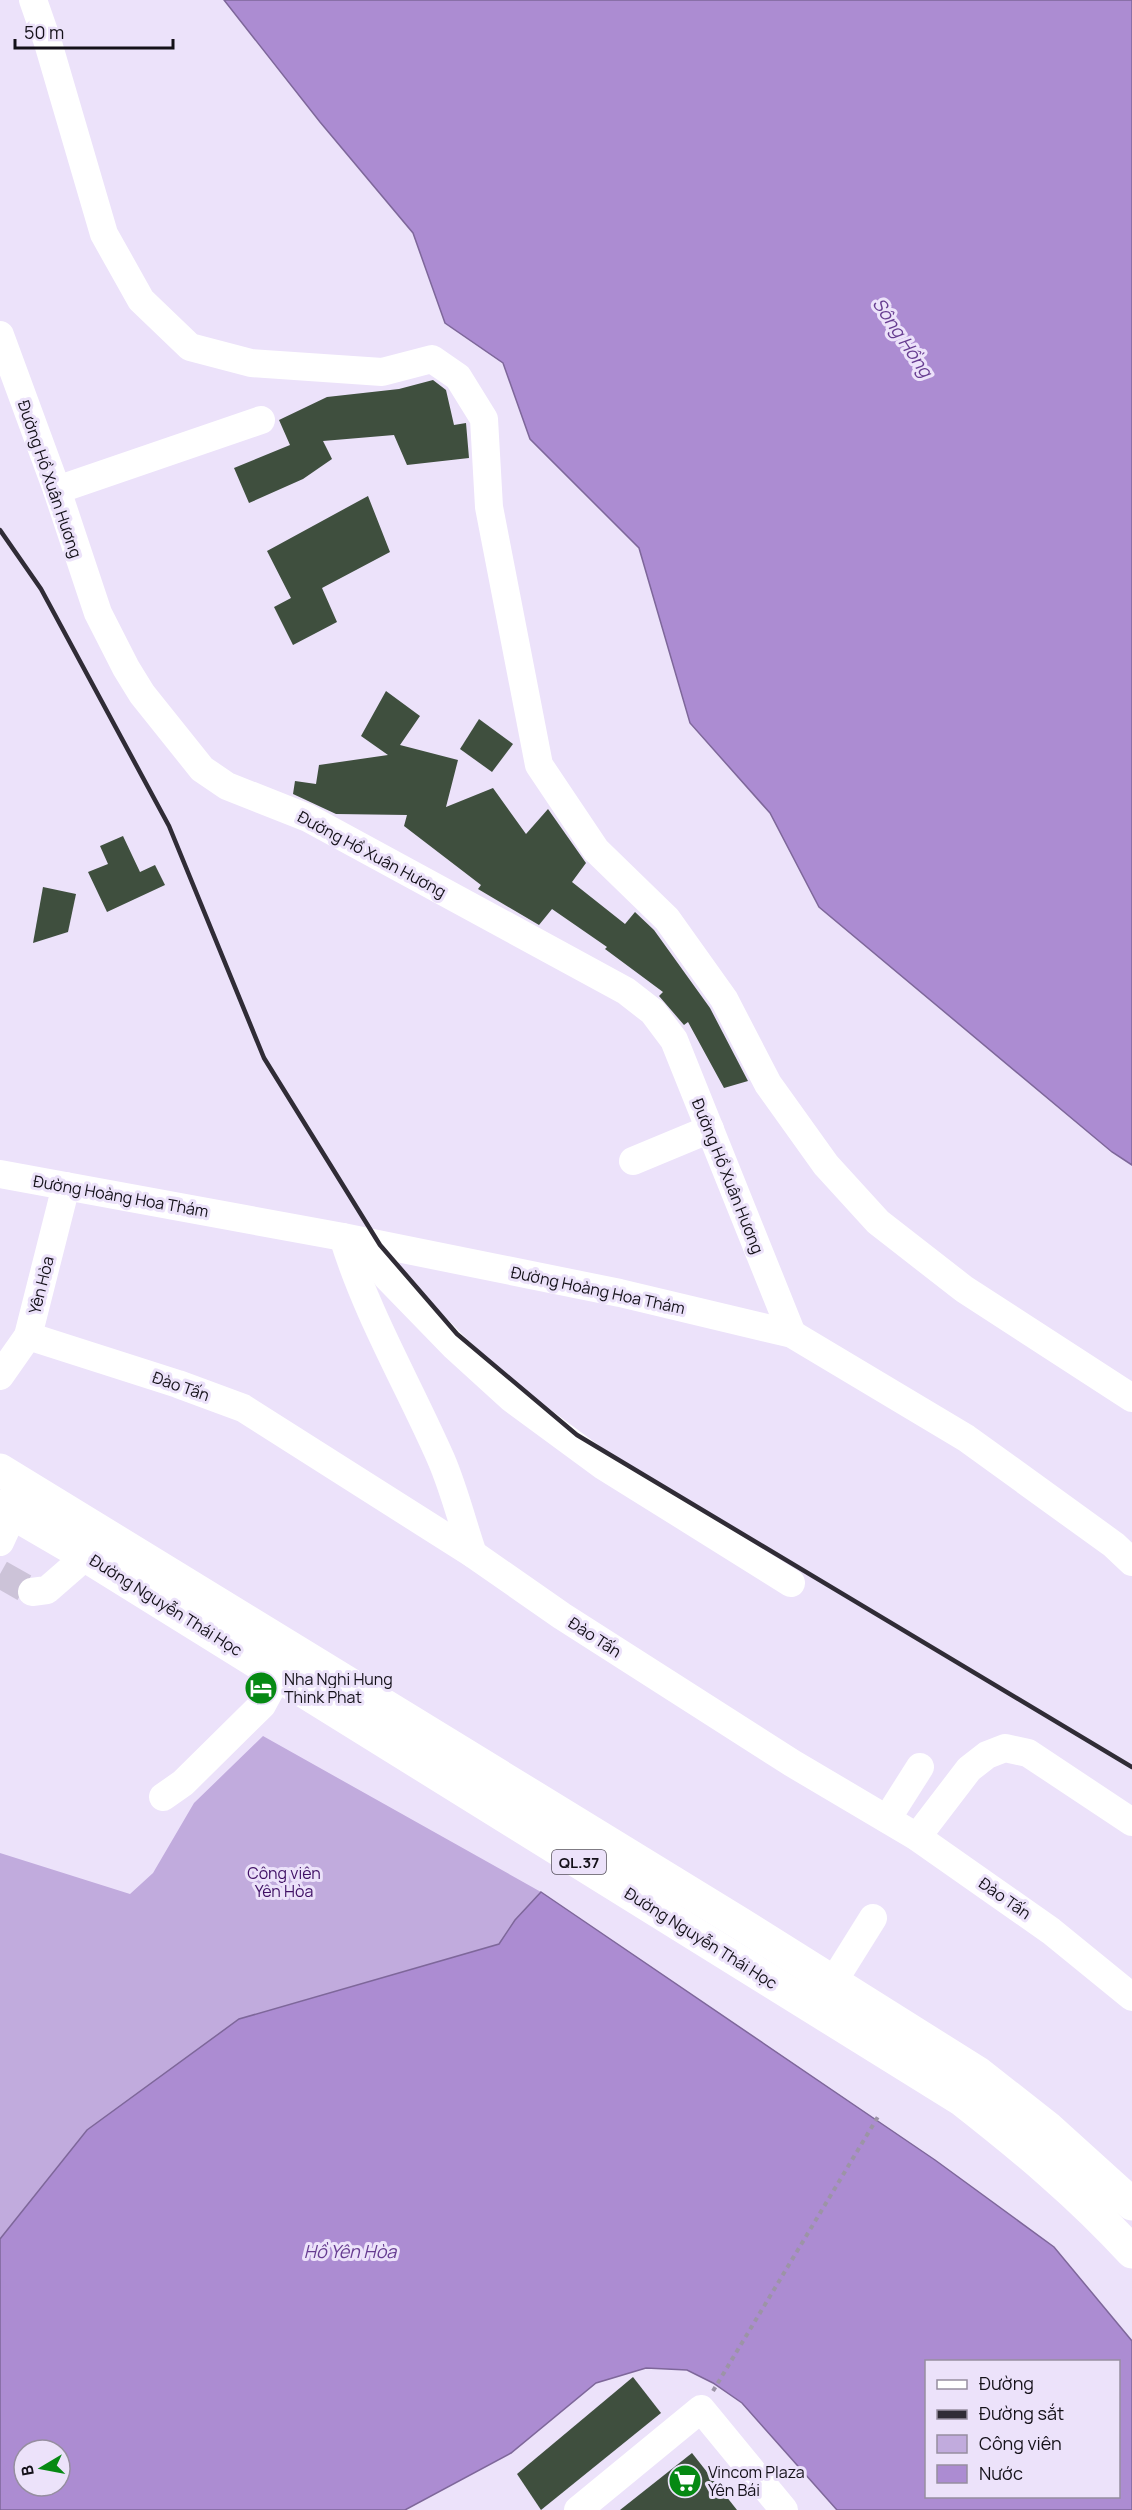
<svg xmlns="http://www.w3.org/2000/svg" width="1132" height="2510" font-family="Manrope,sans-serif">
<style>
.green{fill:#c1abdd}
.water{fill:#ac8cd2;stroke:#7e679a;stroke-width:1.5;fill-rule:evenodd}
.building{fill:#3f4f3e}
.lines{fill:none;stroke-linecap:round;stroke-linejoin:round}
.minor-tunnel{stroke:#ccc3d8;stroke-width:28;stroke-dasharray:28 14;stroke-linecap:butt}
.path{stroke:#9c94a6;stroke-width:4;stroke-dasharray:4.5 4.5;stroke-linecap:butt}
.minor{stroke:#fff;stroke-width:28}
.major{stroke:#fff;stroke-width:33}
.rail{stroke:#302c36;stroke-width:4.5}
.labels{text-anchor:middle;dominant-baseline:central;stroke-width:6;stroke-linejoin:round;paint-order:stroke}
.shield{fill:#ece2fa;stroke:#55505c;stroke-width:1.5}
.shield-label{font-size:15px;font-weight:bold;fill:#141119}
.street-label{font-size:16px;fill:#141119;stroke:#ece2fa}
.poi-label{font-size:16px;fill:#141119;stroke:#ece2fa;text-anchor:start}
.park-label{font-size:16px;fill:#3f1064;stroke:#ece2fa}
.water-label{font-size:18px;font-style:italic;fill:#673d91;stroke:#ece2fa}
</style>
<rect width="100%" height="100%" fill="#ece2fa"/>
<path class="green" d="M263,1736L541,1892L499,1944L239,2020L87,2130L0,2239V1853L130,1894L153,1873L194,1803Z"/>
<g class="water">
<path d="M224,0H1132V1165L1112,1152L819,907L770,813L690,723L639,548L530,439L503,363L445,323L413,233L320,122Z"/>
<path d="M541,1892L935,2160L1054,2247L1132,2341V2510H837L742,2403L713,2383L687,2370L646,2368L596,2383L511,2453L405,2510H0V2239L87,2130L239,2019L499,1944L515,1920ZM926,2362H1118V2496H926ZM24,2450H60V2486H24Z"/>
</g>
<g class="building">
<path d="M433,380L446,390L454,425L466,423L469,458L407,465L394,435L323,441L332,459L303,479L249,503L234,468L290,445L279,420L327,397L399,389Z"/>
<path d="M368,496L390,552L322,588L337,622L293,645L274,607L291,598L267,551Z"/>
<path d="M386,691L420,716L400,745L458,760L446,807L493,788L526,834L548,809L586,863L572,882L625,924L635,912L654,930L710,1008L748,1081L724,1088L688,1022L684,1025L659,996L663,992L605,949L607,947L552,909L539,925L478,889L481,885L404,826L407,815L336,814L293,794L295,781L316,784L319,765L388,755L361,736Z"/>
<path d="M479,719L513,744L492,772L460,749Z"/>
<path d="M123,836L140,872L155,865L165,885L107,912L88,872L108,864L100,846Z"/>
<path d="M43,887L76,894L68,932L33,943Z"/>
<path d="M633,2377L661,2413L541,2510L517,2474Z"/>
<path d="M692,2453L737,2510H620Z"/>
</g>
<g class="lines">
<path class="minor-tunnel" d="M0,1574L32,1592"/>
<path class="path" d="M713,2391L879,2115"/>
<g class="minor">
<path d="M33,0L48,43L104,234L141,300L190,347L251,363L382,372L432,359L458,377L484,419L489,507L539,765L596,850L667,919L724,999L768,1084L826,1165L878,1222L964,1289L1132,1398"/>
<path d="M0,335L57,490L98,613L126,668L142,694L202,769L227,786L308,818L626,991L653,1012L674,1040L792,1334"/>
<path d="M57,490L261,420"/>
<path d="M633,1161L710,1129"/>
<path d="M0,1174L343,1237L620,1293L792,1334L966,1438L1114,1545L1132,1562"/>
<path d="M343,1237C367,1315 408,1384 441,1459C454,1489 462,1522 473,1554"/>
<path d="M366,1242L387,1277L455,1347L511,1398L602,1465L791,1583"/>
<path d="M28,1336L178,1384L243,1408L473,1554L562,1616L792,1763L917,1837L1051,1931L1132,1997"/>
<path d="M0,1376L28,1336L66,1186"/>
<path d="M0,1542L13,1514"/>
<path d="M32,1592L47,1590L86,1556"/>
<path d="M163,1797L183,1783L262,1705L288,1657"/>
<path d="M887,1819L920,1767"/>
<path d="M917,1837L969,1769L987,1755L1005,1748L1028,1753L1132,1822"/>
<path d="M833,1982L873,1918"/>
<path d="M578,2510L701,2409L784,2510"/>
</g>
<g class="major">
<path d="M0,1470L741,1924L978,2073L1048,2128L1132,2204"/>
<path d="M0,1506L86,1556L962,2100C1022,2147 1080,2195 1132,2252"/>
</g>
<path class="rail" d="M0,530L41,589L169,826L264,1058L380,1245L457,1334L577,1435L1132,1767"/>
</g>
<defs>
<symbol id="hotel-disc" viewBox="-11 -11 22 22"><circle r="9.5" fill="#068913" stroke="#ece2fa"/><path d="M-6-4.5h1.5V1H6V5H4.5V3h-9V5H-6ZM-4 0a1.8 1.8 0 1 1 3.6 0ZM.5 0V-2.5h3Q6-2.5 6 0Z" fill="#fff"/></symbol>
<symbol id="supermarket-disc" viewBox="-11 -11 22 22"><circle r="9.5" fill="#068913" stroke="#ece2fa"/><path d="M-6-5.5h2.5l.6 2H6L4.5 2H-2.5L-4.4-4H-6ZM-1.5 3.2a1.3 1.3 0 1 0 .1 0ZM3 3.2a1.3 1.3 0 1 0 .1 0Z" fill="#fff"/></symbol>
</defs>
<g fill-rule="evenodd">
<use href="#hotel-disc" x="242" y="1669" width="38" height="38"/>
<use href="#supermarket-disc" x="666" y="2462" width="38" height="38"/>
</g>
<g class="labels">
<rect class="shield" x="552" y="1850" width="54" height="24" rx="4.5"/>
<g class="shield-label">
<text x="579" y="1862">QL.37</text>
</g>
<g class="street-label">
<text transform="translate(50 479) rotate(71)">Đường Hồ Xuân Hương</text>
<text transform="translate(372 854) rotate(28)">Đường Hồ Xuân Hương</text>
<text transform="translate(728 1176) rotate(68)">Đường Hồ Xuân Hương</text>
<text transform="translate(121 1196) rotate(10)">Đường Hoàng Hoa Thám</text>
<text transform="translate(41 1285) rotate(-76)">Yên Hòa</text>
<text transform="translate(598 1290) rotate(12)">Đường Hoàng Hoa Thám</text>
<text transform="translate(181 1386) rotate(19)">Đào Tấn</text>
<text transform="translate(166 1605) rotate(32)">Đường Nguyễn Thái Học</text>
<text transform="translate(595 1637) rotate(33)">Đào Tấn</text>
<text transform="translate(1005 1898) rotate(35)">Đào Tấn</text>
<text transform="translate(701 1938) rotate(32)">Đường Nguyễn Thái Học</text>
</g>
<g class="poi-label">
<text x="284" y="1679">Nha Nghi Hung<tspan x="284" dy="18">Think Phat</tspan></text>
<text x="708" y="2472">Vincom Plaza<tspan x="708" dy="18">Yên Bái</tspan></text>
</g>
<g class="park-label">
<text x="284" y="1873">Công viên<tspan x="284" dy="18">Yên Hòa</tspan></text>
</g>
<g class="water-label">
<text transform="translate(903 337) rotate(56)">Sông Hồng</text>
<text x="350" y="2251">Hồ Yên Hòa</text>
</g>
</g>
<rect x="925" y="2360" width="195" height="138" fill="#ece2fa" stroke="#968ea0" stroke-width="1.5"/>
<rect x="937" y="2380" width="30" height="9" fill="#ffffff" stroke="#968ea0" stroke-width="1.5"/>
<text x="979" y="2390" font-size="18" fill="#141119">Đường</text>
<rect x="937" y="2410" width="30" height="9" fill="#302c36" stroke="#968ea0" stroke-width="1.5"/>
<text x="979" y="2420" font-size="18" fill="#141119">Đường sắt</text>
<rect x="937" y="2435" width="30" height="18" fill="#c1abdd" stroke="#968ea0" stroke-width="1.5"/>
<text x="979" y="2450" font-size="18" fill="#141119">Công viên</text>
<rect x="937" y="2465" width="30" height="18" fill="#ac8cd2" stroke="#968ea0" stroke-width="1.5"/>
<text x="979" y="2480" font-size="18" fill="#141119">Nước</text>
<g transform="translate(42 2468) rotate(260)"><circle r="28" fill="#ece2fa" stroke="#968ea0" stroke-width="1.5"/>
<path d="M0-4.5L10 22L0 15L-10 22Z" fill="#068913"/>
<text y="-9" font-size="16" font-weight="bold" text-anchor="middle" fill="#141119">B</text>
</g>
<path d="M15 39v9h158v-9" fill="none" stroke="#141119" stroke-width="3"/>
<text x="24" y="39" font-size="18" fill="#141119" stroke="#ece2fa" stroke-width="4.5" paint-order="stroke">50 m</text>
</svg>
